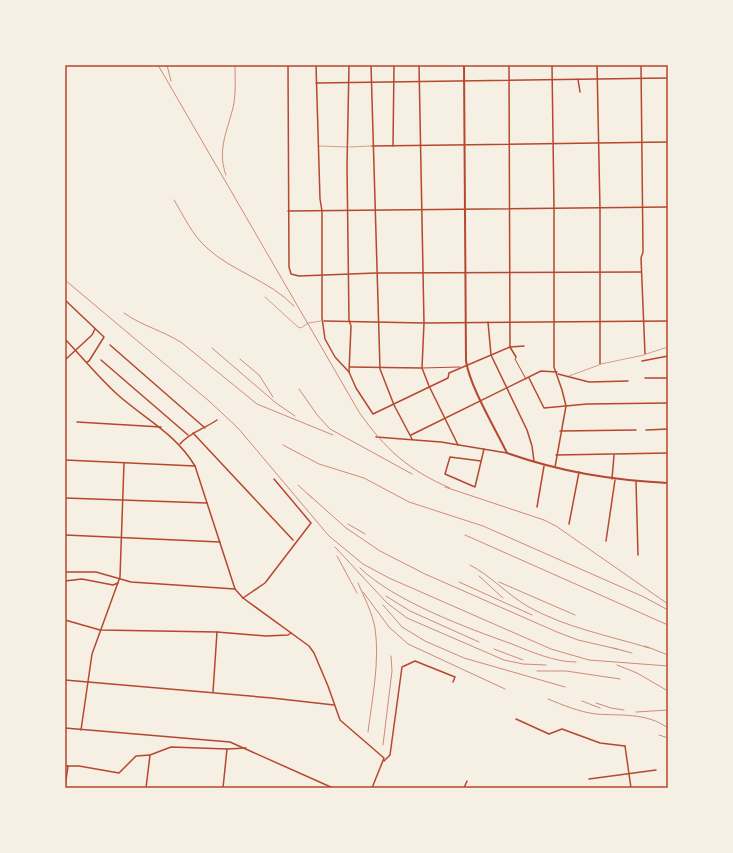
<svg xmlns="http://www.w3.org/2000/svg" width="733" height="853" font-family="'Nunito Sans',sans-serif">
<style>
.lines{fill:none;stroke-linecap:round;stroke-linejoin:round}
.service{stroke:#b5482f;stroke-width:0.5}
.pedestrian{stroke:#b5482f;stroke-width:1}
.minor{stroke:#b5482f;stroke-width:1.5}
.tertiary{stroke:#b5482f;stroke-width:1.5}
.secondary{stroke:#b5482f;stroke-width:2}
.rail{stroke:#cf8b77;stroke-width:1}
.neatline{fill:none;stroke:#b5482f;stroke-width:1.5}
</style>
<rect width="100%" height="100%" fill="#f6efe4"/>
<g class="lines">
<g class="service">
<path d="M319,146L347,147"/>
<path d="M349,147L371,146"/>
<path d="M265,297L298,327L301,328L308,323L321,321"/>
<path d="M646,354L668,347"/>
<path d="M601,364L644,355"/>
<path d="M569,376L599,365"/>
</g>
<g class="pedestrian">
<path d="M516,357L515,359L526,379"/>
<path d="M422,368L460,367"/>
</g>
<g class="minor">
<path d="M288,65L289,267L291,274L299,276L376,273L641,272"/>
<path d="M316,65L320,199L322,211V318L325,339L335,357L349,372L356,388L373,414L448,378L449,373L510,347L524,346"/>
<path d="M349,65L347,166L349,320L351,326L349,372"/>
<path d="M371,65L380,369L394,405L412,439"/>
<path d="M419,65L424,323L422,368L429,386L458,445"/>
<path d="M509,65L510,347"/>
<path d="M552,65L554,208V367L562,390L566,406L555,467"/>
<path d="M597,65L600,209V364"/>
<path d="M641,65L643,252L641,258L645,354"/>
<path d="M578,79L580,92"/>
<path d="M316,83L668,78"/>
<path d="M372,146L668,142"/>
<path d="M393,146L394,65"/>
<path d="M288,211L668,207"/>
<path d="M65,300L104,337L89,361L87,362"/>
<path d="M324,321L424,323L668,321"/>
<path d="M488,322L491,355L527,430L532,446L534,461"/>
<path d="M110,345L205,428"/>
<path d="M510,347L516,357"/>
<path d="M65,360L92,335L95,329"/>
<path d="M101,360L188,435"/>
<path d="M642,361L668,356"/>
<path d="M350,367L422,368"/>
<path d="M558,374L589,382L628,381"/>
<path d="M529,378L544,408L587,404L668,403"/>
<path d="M645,378H668"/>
<path d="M77,422L161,427"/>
<path d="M646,430L668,429"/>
<path d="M560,431L636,430"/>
<path d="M193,433L293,540"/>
<path d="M411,435L541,371L557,372"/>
<path d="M376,437L441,442L507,453"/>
<path d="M180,444C190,432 204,429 217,420"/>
<path d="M556,455L668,453"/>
<path d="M65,460L195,466"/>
<path d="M481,461L450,457L445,474L475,487L484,449"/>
<path d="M612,479L614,455"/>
<path d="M636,481L638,555"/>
<path d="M65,498L207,503"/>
<path d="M537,507L544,466"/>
<path d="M569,524L579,472"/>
<path d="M65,535L220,542"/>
<path d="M606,541L615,480"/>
<path d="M65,572H96L131,582L235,589"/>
<path d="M65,581L82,579L113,585L118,583"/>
<path d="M243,598L265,583L311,523L274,479"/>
<path d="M65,620L100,630L217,632L266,636L288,635L291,633"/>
<path d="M65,680L272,698L334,705"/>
<path d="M213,692L217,632"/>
<path d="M516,719L549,734L562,729L600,743L625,746"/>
<path d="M65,728L230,742L333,788"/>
<path d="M81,730L92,654L120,577L124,463"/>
<path d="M384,761L390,755L402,667L415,661L455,677L453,682"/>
<path d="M65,766H79L119,773L136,756L150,755"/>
<path d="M589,779L656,770"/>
<path d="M65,788L68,766"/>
<path d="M146,788L150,755L171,747L227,749"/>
<path d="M223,788L227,749L246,748"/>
<path d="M464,788L467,781"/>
</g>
<g class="tertiary">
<path d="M65,339C82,357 99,378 118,395C145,419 176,434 195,466L235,589L243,598L309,646L314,653L328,686L340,720L384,758L372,788"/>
<path d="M625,746L631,788"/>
</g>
<path class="secondary" d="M464,65L466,361C470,387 495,428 507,453C561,472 611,480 668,483"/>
<g class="rail">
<path d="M158,65L359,412C385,449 408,470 450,488"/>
<path d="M167,65L171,81"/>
<path d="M226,175C216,149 229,128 234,103C236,90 235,77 235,65"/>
<path d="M174,200C184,216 192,235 207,248C233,272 269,280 294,306"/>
<path d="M65,280L209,401L238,428L329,536L363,564L389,578L551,649L589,660L668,666"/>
<path d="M124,313C142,326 164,331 182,343L257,404L333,435"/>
<path d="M212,348L276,403L295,416"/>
<path d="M240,359L259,375L273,397"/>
<path d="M299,389L318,416L330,429L412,474"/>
<path d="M283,445L319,464L364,478L409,502L483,526L644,597L668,610"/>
<path d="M298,485L312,498"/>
<path d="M445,487L544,520L556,526L668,604"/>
<path d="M308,494L346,528L380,551L425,574L557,632L578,640L617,649"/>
<path d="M348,524L365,534"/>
<path d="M465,535L668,625"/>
<path d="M335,547L387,603L407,618L504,660L523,664L546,665"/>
<path d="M337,556L357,593"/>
<path d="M470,565C491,576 507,594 527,606C566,628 607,635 649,648"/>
<path d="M360,568C394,601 467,628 512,644C532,652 554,662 576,662"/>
<path d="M479,576L503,598"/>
<path d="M459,582L532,615"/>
<path d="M499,582L575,615"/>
<path d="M358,583C364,597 372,612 375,628C380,662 372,699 368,732"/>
<path d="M363,592L389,627L408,644L505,689"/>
<path d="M386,596L410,611L479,642"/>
<path d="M383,605L402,627L425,641L464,658L565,687"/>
<path d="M645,646L668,655"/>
<path d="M613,648L632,653"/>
<path d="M494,649L523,660"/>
<path d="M617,665L637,673L668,691"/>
<path d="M537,671H566L620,679"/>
<path d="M548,699C563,705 579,712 596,714C620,716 646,712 668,728"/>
<path d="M582,701L600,708"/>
<path d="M596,703L611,708L624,710"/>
<path d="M636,712L668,710"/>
<path d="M659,735L668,738"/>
<path d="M383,745L392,671L391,656"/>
</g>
</g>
<rect width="733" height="853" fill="none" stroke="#f6efe4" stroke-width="132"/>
<rect x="66" y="66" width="601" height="721" class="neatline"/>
</svg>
